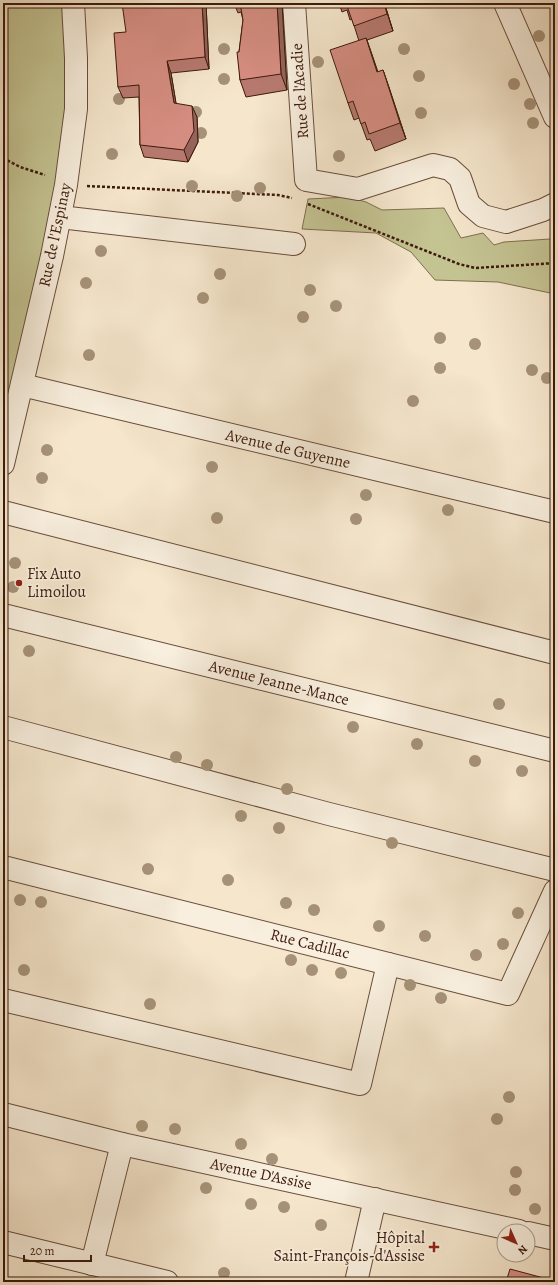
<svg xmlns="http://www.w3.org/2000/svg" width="558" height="1285" font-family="Alegreya,serif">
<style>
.green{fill:#c4c392;stroke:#806e4f}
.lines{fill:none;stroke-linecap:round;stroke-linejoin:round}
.minor-casing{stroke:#6b4d3c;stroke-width:24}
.path{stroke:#3d1a0c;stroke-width:2.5;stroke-dasharray:3 2;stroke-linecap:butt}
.minor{stroke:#f8efde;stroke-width:22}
.tree{fill:#a69278}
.wall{fill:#b7796f;stroke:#3d1a0c}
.shaded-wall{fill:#95635a;stroke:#3d1a0c}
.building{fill:#d58d81;stroke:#3d1a0c}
.poi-dot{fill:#8f2418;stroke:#f8efde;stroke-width:1.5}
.labels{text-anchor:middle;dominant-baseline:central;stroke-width:3.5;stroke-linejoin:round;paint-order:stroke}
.street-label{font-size:16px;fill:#3d1a0c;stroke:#f8efde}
.poi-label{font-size:16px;fill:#3d1a0c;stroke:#f8efde;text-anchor:start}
</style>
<rect width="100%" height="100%" fill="#f5e6cc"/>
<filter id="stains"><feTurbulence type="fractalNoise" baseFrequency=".005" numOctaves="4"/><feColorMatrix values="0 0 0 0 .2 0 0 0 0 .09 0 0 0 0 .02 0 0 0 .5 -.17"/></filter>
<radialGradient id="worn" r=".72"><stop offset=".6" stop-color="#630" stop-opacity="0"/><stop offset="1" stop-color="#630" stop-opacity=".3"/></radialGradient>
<g class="green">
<path d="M3,3H73L76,109L3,464Z"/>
<path d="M348,197L366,202L382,210L444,208L461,238L483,233L494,245L504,242L550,239L555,242V294L498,282L435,280L411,252L376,233L302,229L308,199Z"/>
</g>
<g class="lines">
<defs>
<g id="minor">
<path d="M294,3L306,180L358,189L433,165L450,169L460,178L469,204L483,216L506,222L543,210L555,204"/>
<path d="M505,3L555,117"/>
<path d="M60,217L294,244"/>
<path d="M22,385L555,512"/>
<path d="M3,464L52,256L66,185L76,109V58L73,3"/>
<path d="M3,512L555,653"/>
<path d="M3,615L555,751"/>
<path d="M3,727L329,814L555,870"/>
<path d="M3,867L508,994L555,891"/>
<path d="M3,1000L360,1084L388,964"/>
<path d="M3,1114L122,1144L519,1231"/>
<path d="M528,1233L555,1239"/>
<path d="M3,1242L167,1282"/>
<path d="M92,1264L122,1144"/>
<path d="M356,1282L375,1199"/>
</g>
</defs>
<use href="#minor" class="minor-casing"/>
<g class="path">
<path d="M3,158L20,167L45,175"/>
<path d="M87,186L278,195L292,198"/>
<path d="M308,204L459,264L475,268L555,263"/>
</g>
<use href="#minor" class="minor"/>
</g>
<g class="tree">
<circle cx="539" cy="36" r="6"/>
<circle cx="224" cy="49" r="6"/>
<circle cx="404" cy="49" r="6"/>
<circle cx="318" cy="62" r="6"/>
<circle cx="419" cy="76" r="6"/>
<circle cx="224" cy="79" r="6"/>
<circle cx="514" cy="84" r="6"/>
<circle cx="119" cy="99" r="6"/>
<circle cx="530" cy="104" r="6"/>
<circle cx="196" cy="112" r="6"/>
<circle cx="421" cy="113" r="6"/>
<circle cx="533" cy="123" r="6"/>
<circle cx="201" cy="133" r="6"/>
<circle cx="112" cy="154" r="6"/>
<circle cx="339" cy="156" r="6"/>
<circle cx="192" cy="186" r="6"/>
<circle cx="260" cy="188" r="6"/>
<circle cx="237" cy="196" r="6"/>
<circle cx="101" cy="251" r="6"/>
<circle cx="220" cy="274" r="6"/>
<circle cx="86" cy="283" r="6"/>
<circle cx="310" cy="290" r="6"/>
<circle cx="203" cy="298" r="6"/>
<circle cx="336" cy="306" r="6"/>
<circle cx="303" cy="317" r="6"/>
<circle cx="440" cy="338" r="6"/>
<circle cx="475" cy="344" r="6"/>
<circle cx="89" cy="355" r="6"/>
<circle cx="440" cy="368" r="6"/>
<circle cx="532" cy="370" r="6"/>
<circle cx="547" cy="378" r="6"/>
<circle cx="413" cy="401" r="6"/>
<circle cx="47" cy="450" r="6"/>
<circle cx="212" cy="467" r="6"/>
<circle cx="42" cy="478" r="6"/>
<circle cx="366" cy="495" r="6"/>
<circle cx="448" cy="510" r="6"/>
<circle cx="217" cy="518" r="6"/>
<circle cx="356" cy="519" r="6"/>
<circle cx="15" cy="563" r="6"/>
<circle cx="13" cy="587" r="6"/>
<circle cx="29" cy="651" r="6"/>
<circle cx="499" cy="704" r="6"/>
<circle cx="353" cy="727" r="6"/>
<circle cx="417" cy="744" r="6"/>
<circle cx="176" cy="757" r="6"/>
<circle cx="475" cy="761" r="6"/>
<circle cx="207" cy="765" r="6"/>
<circle cx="522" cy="771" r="6"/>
<circle cx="287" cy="789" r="6"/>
<circle cx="241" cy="816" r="6"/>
<circle cx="279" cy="828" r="6"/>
<circle cx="392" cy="843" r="6"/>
<circle cx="148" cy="869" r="6"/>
<circle cx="228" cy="880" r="6"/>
<circle cx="20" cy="900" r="6"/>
<circle cx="41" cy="902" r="6"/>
<circle cx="286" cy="903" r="6"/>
<circle cx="314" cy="910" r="6"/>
<circle cx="518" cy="913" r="6"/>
<circle cx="379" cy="926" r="6"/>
<circle cx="425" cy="936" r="6"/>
<circle cx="503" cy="944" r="6"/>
<circle cx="476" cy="955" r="6"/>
<circle cx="291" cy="960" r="6"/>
<circle cx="24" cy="970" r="6"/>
<circle cx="312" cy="970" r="6"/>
<circle cx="341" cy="973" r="6"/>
<circle cx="410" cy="985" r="6"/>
<circle cx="441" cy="998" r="6"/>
<circle cx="150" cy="1004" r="6"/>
<circle cx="509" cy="1097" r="6"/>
<circle cx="497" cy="1119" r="6"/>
<circle cx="142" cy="1126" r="6"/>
<circle cx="175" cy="1129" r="6"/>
<circle cx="241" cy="1144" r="6"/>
<circle cx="272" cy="1159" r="6"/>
<circle cx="516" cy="1172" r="6"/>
<circle cx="206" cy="1188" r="6"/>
<circle cx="515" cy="1190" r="6"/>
<circle cx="251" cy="1204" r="6"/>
<circle cx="284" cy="1207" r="6"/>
<circle cx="535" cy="1209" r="6"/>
<circle cx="321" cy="1225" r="6"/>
<circle cx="224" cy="1273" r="6"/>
</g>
<g class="wall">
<path d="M206,3L209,69L171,73L176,104L197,117L198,142L188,162L144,157L140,145L139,97L123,98L118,87L126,32Z"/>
<path d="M234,3H282L287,90L246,97L240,80L239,52L243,20L241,12L238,13Z"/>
<path d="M339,3H388L385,5L393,31L367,40L378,72L383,70L406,139L375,151L370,139L367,140L359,118L354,120L348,103L359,41L352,19L350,20L347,10L342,12Z"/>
</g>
<g class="shaded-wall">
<path d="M202,3H206L209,69L205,57Z"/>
<path d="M277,3H282L287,90L281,74Z"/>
<path d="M384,3L385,5L393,31Z"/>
<path d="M366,38L372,55L383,89L377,72Z"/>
<path d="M167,61L171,73L178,115L174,103Z"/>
<path d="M383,70L389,87L406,139L400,123Z"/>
<path d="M192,106L197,117L198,142L188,162L184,150Z"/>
</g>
<g class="building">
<path d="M122,3H202L205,57L167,61L174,103L192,106L194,131L184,150L140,145L139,85L118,87L114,33L126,32Z"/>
<path d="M240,3H277L281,74L240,80L237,52H239L243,20Z"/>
<path d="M346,3H384L387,14L354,26Z"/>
<path d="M366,38L377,72L383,70L400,123L369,134L365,122L361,124L353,101L348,103L330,50Z"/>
<path d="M510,1269L555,1281V1282H506Z"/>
<path d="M449,1278L465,1282H448Z"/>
</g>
<g class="poi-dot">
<circle cx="19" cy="583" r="4"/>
<path d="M432 1241h4v4h4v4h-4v4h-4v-4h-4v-4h4z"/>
</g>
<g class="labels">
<g class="street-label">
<text transform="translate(300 91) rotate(-94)">Rue de l'Acadie</text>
<text transform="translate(55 235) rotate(-78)">Rue de l'Espinay</text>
<text transform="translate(288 449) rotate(13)">Avenue de Guyenne</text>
<text transform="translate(279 683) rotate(14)">Avenue Jeanne-Mance</text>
<text transform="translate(310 944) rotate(14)">Rue Cadillac</text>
<text transform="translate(261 1174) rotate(12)">Avenue D'Assise</text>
</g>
<g class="poi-label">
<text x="27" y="574">Fix Auto<tspan x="27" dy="18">Limoilou</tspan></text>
<text x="425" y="1238" text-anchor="end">Hôpital<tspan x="425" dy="18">Saint-François-d'Assise</tspan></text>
</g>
</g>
<rect width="558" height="1285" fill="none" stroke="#f5e6cc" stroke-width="16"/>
<rect x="4" y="4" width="550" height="1277" fill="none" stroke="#3d1a0c" stroke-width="2"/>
<rect x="8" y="8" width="542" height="1269" fill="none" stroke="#3d1a0c"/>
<g transform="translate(516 1243) rotate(135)"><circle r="19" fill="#f8efde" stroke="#ad9a8a"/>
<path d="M0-3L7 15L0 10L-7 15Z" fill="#8f2418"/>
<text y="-6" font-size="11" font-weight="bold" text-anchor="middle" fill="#3d1a0c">N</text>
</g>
<path d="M24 1255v6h67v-6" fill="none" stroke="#3d1a0c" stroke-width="2"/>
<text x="30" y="1255" font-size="12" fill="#3d1a0c" stroke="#f8efde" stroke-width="3" paint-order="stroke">20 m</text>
<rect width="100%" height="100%" filter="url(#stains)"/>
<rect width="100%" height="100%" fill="url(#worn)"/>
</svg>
